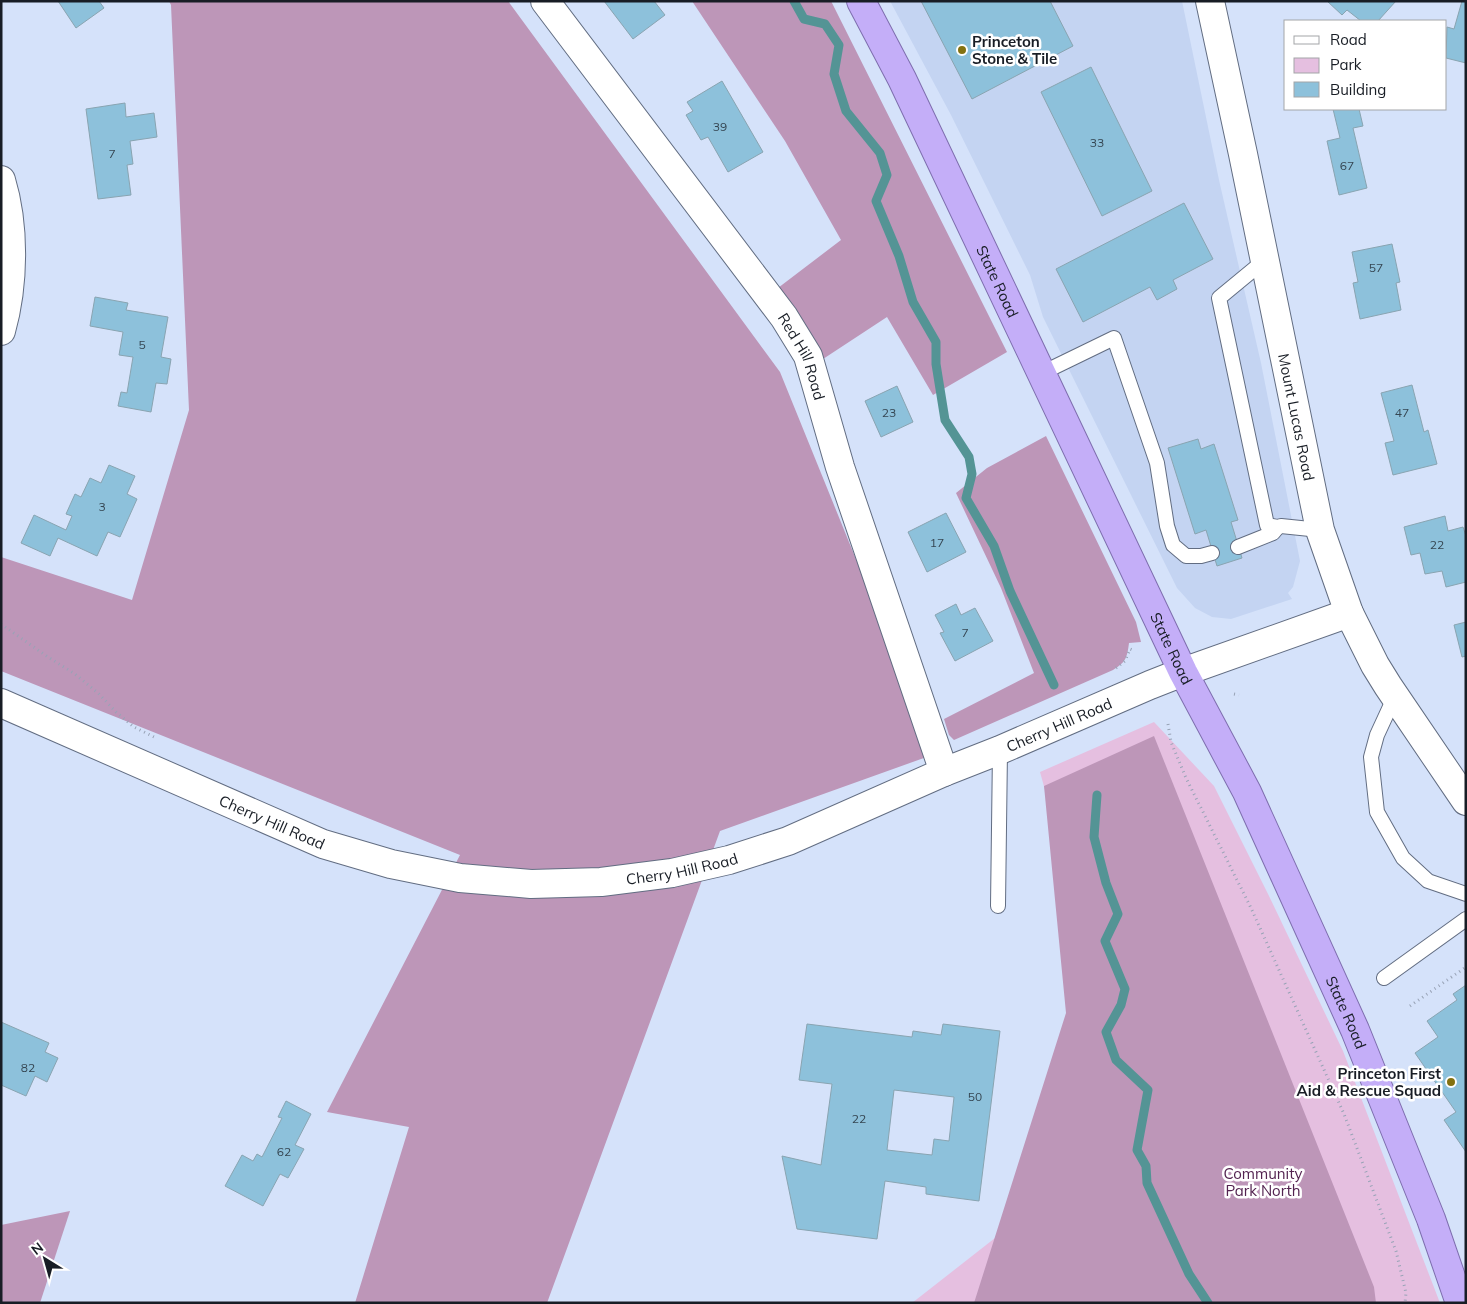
<svg xmlns="http://www.w3.org/2000/svg" width="1467" height="1304" font-family="Mulish,sans-serif">
<style>
.built{fill:#c4d4f2}
.green{fill:#e5bfe0}
.forest{fill:#bd96b8}
.lines{fill:none;stroke-linecap:round;stroke-linejoin:round}
.stream{stroke:#549495;stroke-width:9}
.building{fill:#8dc1db;stroke:#89a4b1;fill-rule:evenodd}
.service-casing{stroke:#626d82;stroke-width:16}
.minor-casing{stroke:#626d82;stroke-width:30}
.tertiary-casing{stroke:#626d82;stroke-width:30}
.trunk-casing{stroke:#7e6eae;stroke-width:30}
.path{stroke:#98a3b6;stroke-width:3;stroke-dasharray:1 4;stroke-linecap:butt}
.service{stroke:#fff;stroke-width:14}
.minor{stroke:#fff;stroke-width:28}
.tertiary{stroke:#fff;stroke-width:28}
.trunk{stroke:#c4aef8;stroke-width:28}
.poi-dot{fill:#837110;stroke:#fff;stroke-width:2}
.labels{text-anchor:middle;dominant-baseline:central;stroke-width:5;stroke-linejoin:round;paint-order:stroke}
.number-label{font-size:12px;fill:#354652}
.poi-label{font-size:15px;font-weight:bold;fill:#181d25;stroke:#fff;text-anchor:start}
.street-label{font-size:15px;fill:#181d25;stroke:#fff}
.park-label{font-size:15px;fill:#532350;stroke:#fff}
</style>
<rect width="100%" height="100%" fill="#d5e2fa"/>
<path class="built" d="M890,1H1182L1219,180L1261,363L1300,561L1293,587L1288,593L1292,599L1231,619L1212,617L1195,608L1177,588L1043,317L1030,275L951,115Z"/>
<path class="green" d="M1154,722L1214,786L1269,896L1343,1051L1440,1303H912L1183,1091L1070,880L1040,772Z"/>
<g class="forest">
<path d="M169,1H508L780,372L935,754L720,831L547,1303H355L409,1127L327,1112L460,855L1,671V557L132,600L189,410L171,5Z"/>
<path d="M692,1H831L1007,352L933,395L887,317L820,361L774,291L841,240L785,141Z"/>
<path d="M1046,436L1136,622L1141,642L1129,643C1127,658 1126,662 1113,670L954,740L949,735L944,719L1034,673L1001,588L956,493L987,468Z"/>
<path d="M1154,736L1374,1287L1376,1303H974L1066,1013L1044,786Z"/>
<path d="M70,1211L40,1303H1V1225Z"/>
</g>
<g class="lines">
<g class="stream">
<path d="M794,1L804,19L825,24L839,45L834,74L846,111L880,153L887,175L876,201L899,256L913,302L936,342V364L945,420L969,457L972,474L966,498L994,546L1010,591L1054,685"/>
<path d="M1097,795L1094,837L1106,883L1118,914L1105,941L1125,989L1121,1005L1106,1032L1116,1060L1148,1090L1137,1150L1146,1166L1147,1183L1189,1274L1208,1303"/>
</g>
</g>
<g class="building">
<path d="M58,1H99L104,8L76,28Z"/>
<path d="M604,1H654L665,15L633,39Z"/>
<path d="M921,1H1050L1073,46L972,99Z"/>
<path d="M1327,1H1396L1378,21H1361L1347,10L1342,15Z"/>
<path d="M1462,1H1466V63L1446,58L1447,27L1454,29Z"/>
<path d="M1091,67L1152,191L1102,216L1041,92Z"/>
<path d="M722,81L763,152L728,172L708,137L701,140L686,115L693,111L687,102Z"/>
<path d="M125,103L126,117L154,113L157,137L130,141L133,164L127,165L131,195L98,199L86,109Z"/>
<path d="M1333,109H1359L1363,126L1353,128L1367,188L1339,195L1327,141L1340,138Z"/>
<path d="M1184,203L1213,259L1173,280L1177,289L1157,300L1150,287L1083,322L1056,269Z"/>
<path d="M1392,244L1400,282L1396,283L1401,310L1360,319L1353,283L1358,282L1352,252Z"/>
<path d="M95,297L128,303L126,310L168,317L161,357L171,359L167,384L156,383L151,412L118,406L121,392L127,393L133,357L119,355L123,332L90,326Z"/>
<path d="M1412,385L1424,432L1428,430L1437,464L1393,475L1385,443L1394,441L1381,393Z"/>
<path d="M897,386L913,422L881,437L865,401Z"/>
<path d="M1198,439L1201,449L1214,444L1238,520L1231,522L1242,558L1217,566L1206,530L1195,534L1168,448Z"/>
<path d="M109,465L135,476L127,494L137,499L120,537L108,532L97,556L58,538L50,556L21,543L34,515L66,530L72,516L66,514L75,494L81,497L90,478L101,483Z"/>
<path d="M946,513L966,552L927,572L908,532Z"/>
<path d="M1445,516L1448,531L1463,527L1466,536V582L1446,587L1442,571L1425,574L1420,553L1411,555L1404,527Z"/>
<path d="M956,604L961,615L975,608L993,641L955,661L940,633L944,632L935,615Z"/>
<path d="M1466,622V656L1462,657L1454,625Z"/>
<path d="M1466,985V1152L1444,1120L1456,1112L1415,1053L1438,1037L1427,1021L1457,1000L1453,994Z"/>
<path d="M1,1022L49,1043L45,1052L58,1058L47,1082L35,1076L26,1096L1,1085Z"/>
<path d="M807,1024L912,1037L913,1031L941,1035L943,1024L1000,1031L979,1201L926,1194V1187L885,1181L877,1239L797,1229L782,1156L821,1165L832,1084L799,1080ZM894,1090L954,1097L949,1141L934,1139L932,1155L887,1150Z"/>
<path d="M286,1101L311,1114L295,1145L304,1149L288,1178L280,1174L263,1206L225,1186L242,1155L253,1161L257,1154L262,1157L282,1118L278,1117Z"/>
</g>
<g class="lines">
<defs>
<g id="service">
<path d="M1265,260L1219,298L1267,525L1278,527L1281,526L1320,530"/>
<path d="M1042,373L1114,338L1157,463L1167,526L1173,545L1186,556H1201L1212,553"/>
<path d="M1238,547L1273,533L1278,527"/>
<path d="M1395,696L1377,735L1371,757L1377,812L1403,858L1428,881L1466,894"/>
<path d="M998,906L1000,750"/>
<path d="M1384,978L1466,919"/>
</g>
<g id="minor">
<path id="s1" d="M545,1L784,317L808,356L840,467L944,772"/>
<path d="M1,180C15,226 14,285 1,331"/>
</g>
<g id="tertiary">
<path id="s2" d="M1210,1L1243,154L1320,530L1349,613L1375,665L1388,686L1466,801"/>
<path id="s3" d="M1,703L323,844L391,864L460,878L531,884L601,882L672,873L729,860L788,841L944,772L1000,750L1150,685L1183,672L1349,613"/>
</g>
<g id="trunk">
<path id="s4" d="M861,1L902,79L1183,672L1247,792L1355,1030L1431,1219L1460,1303"/>
</g>
</defs>
<use href="#service" class="service-casing"/>
<use href="#minor" class="minor-casing"/>
<use href="#tertiary" class="tertiary-casing"/>
<use href="#trunk" class="trunk-casing"/>
<g class="path">
<path d="M1,624L48,657L75,674L98,693L116,712L134,727L156,738"/>
<path d="M1116,668L1125,661L1130,649L1135,651"/>
<path d="M1234,694L1239,695"/>
<path d="M1168,724L1171,742L1186,778L1251,908L1344,1114L1396,1251L1406,1293L1405,1303"/>
<path d="M1410,1006L1466,967"/>
</g>
<use href="#service" class="service"/>
<use href="#minor" class="minor"/>
<use href="#tertiary" class="tertiary"/>
<use href="#trunk" class="trunk"/>
</g>
<g class="poi-dot">
<circle cx="962" cy="50" r="5"/>
<circle cx="1451" cy="1082" r="5"/>
</g>
<g class="labels">
<g class="number-label">
<text x="720" y="126">39</text>
<text x="1097" y="142">33</text>
<text x="112" y="153">7</text>
<text x="1347" y="165">67</text>
<text x="1376" y="267">57</text>
<text x="142" y="344">5</text>
<text x="889" y="412">23</text>
<text x="1402" y="412">47</text>
<text x="102" y="506">3</text>
<text x="937" y="542">17</text>
<text x="1437" y="544">22</text>
<text x="965" y="632">7</text>
<text x="28" y="1067">82</text>
<text x="975" y="1096">50</text>
<text x="859" y="1118">22</text>
<text x="284" y="1151">62</text>
</g>
<g class="poi-label">
<text x="972" y="41">Princeton<tspan x="972" dy="17">Stone &amp; Tile</tspan></text>
<text x="1441" y="1073" text-anchor="end">Princeton First<tspan x="1441" dy="17">Aid &amp; Rescue Squad</tspan></text>
</g>
<g class="street-label">
<text stroke="none"><textPath href="#s4" startOffset="312">State Road</textPath></text>
<text stroke="none"><textPath href="#s1" startOffset="440">Red Hill Road</textPath></text>
<text stroke="none"><textPath href="#s2" startOffset="425">Mount Lucas Road</textPath></text>
<text stroke="none"><textPath href="#s4" startOffset="718">State Road</textPath></text>
<text stroke="none"><textPath href="#s3" startOffset="1121">Cherry Hill Road</textPath></text>
<text stroke="none"><textPath href="#s3" startOffset="296">Cherry Hill Road</textPath></text>
<text stroke="none"><textPath href="#s3" startOffset="716">Cherry Hill Road</textPath></text>
<text stroke="none"><textPath href="#s4" startOffset="1122">State Road</textPath></text>
</g>
<g class="park-label">
<text x="1263" y="1173">Community<tspan x="1263" dy="17">Park North</tspan></text>
</g>
</g>
<rect width="1467" height="1304" fill="none" stroke="#181d25" stroke-width="5"/>
<rect x="1284" y="20" width="162" height="90" fill="#ffffff" stroke="#a3a5a8"/>
<rect x="1294" y="36" width="25" height="8" fill="#ffffff" stroke="#a3a5a8"/>
<text x="1330" y="45" font-size="15" fill="#181d25">Road</text>
<rect x="1294" y="58" width="25" height="15" fill="#e5bfe0" stroke="#a3a5a8"/>
<text x="1330" y="70" font-size="15" fill="#181d25">Park</text>
<rect x="1294" y="82" width="25" height="15" fill="#8dc1db" stroke="#a3a5a8"/>
<text x="1330" y="95" font-size="15" fill="#181d25">Building</text>
<g transform="translate(45 1259) rotate(323)" stroke="#ffffff" stroke-width="4" paint-order="stroke">
<path d="M0-4L9 19L0 12L-9 19Z" fill="#181d25"/>
<text y="-8" font-size="14" font-weight="bold" text-anchor="middle" fill="#181d25">N</text>
</g>
</svg>
